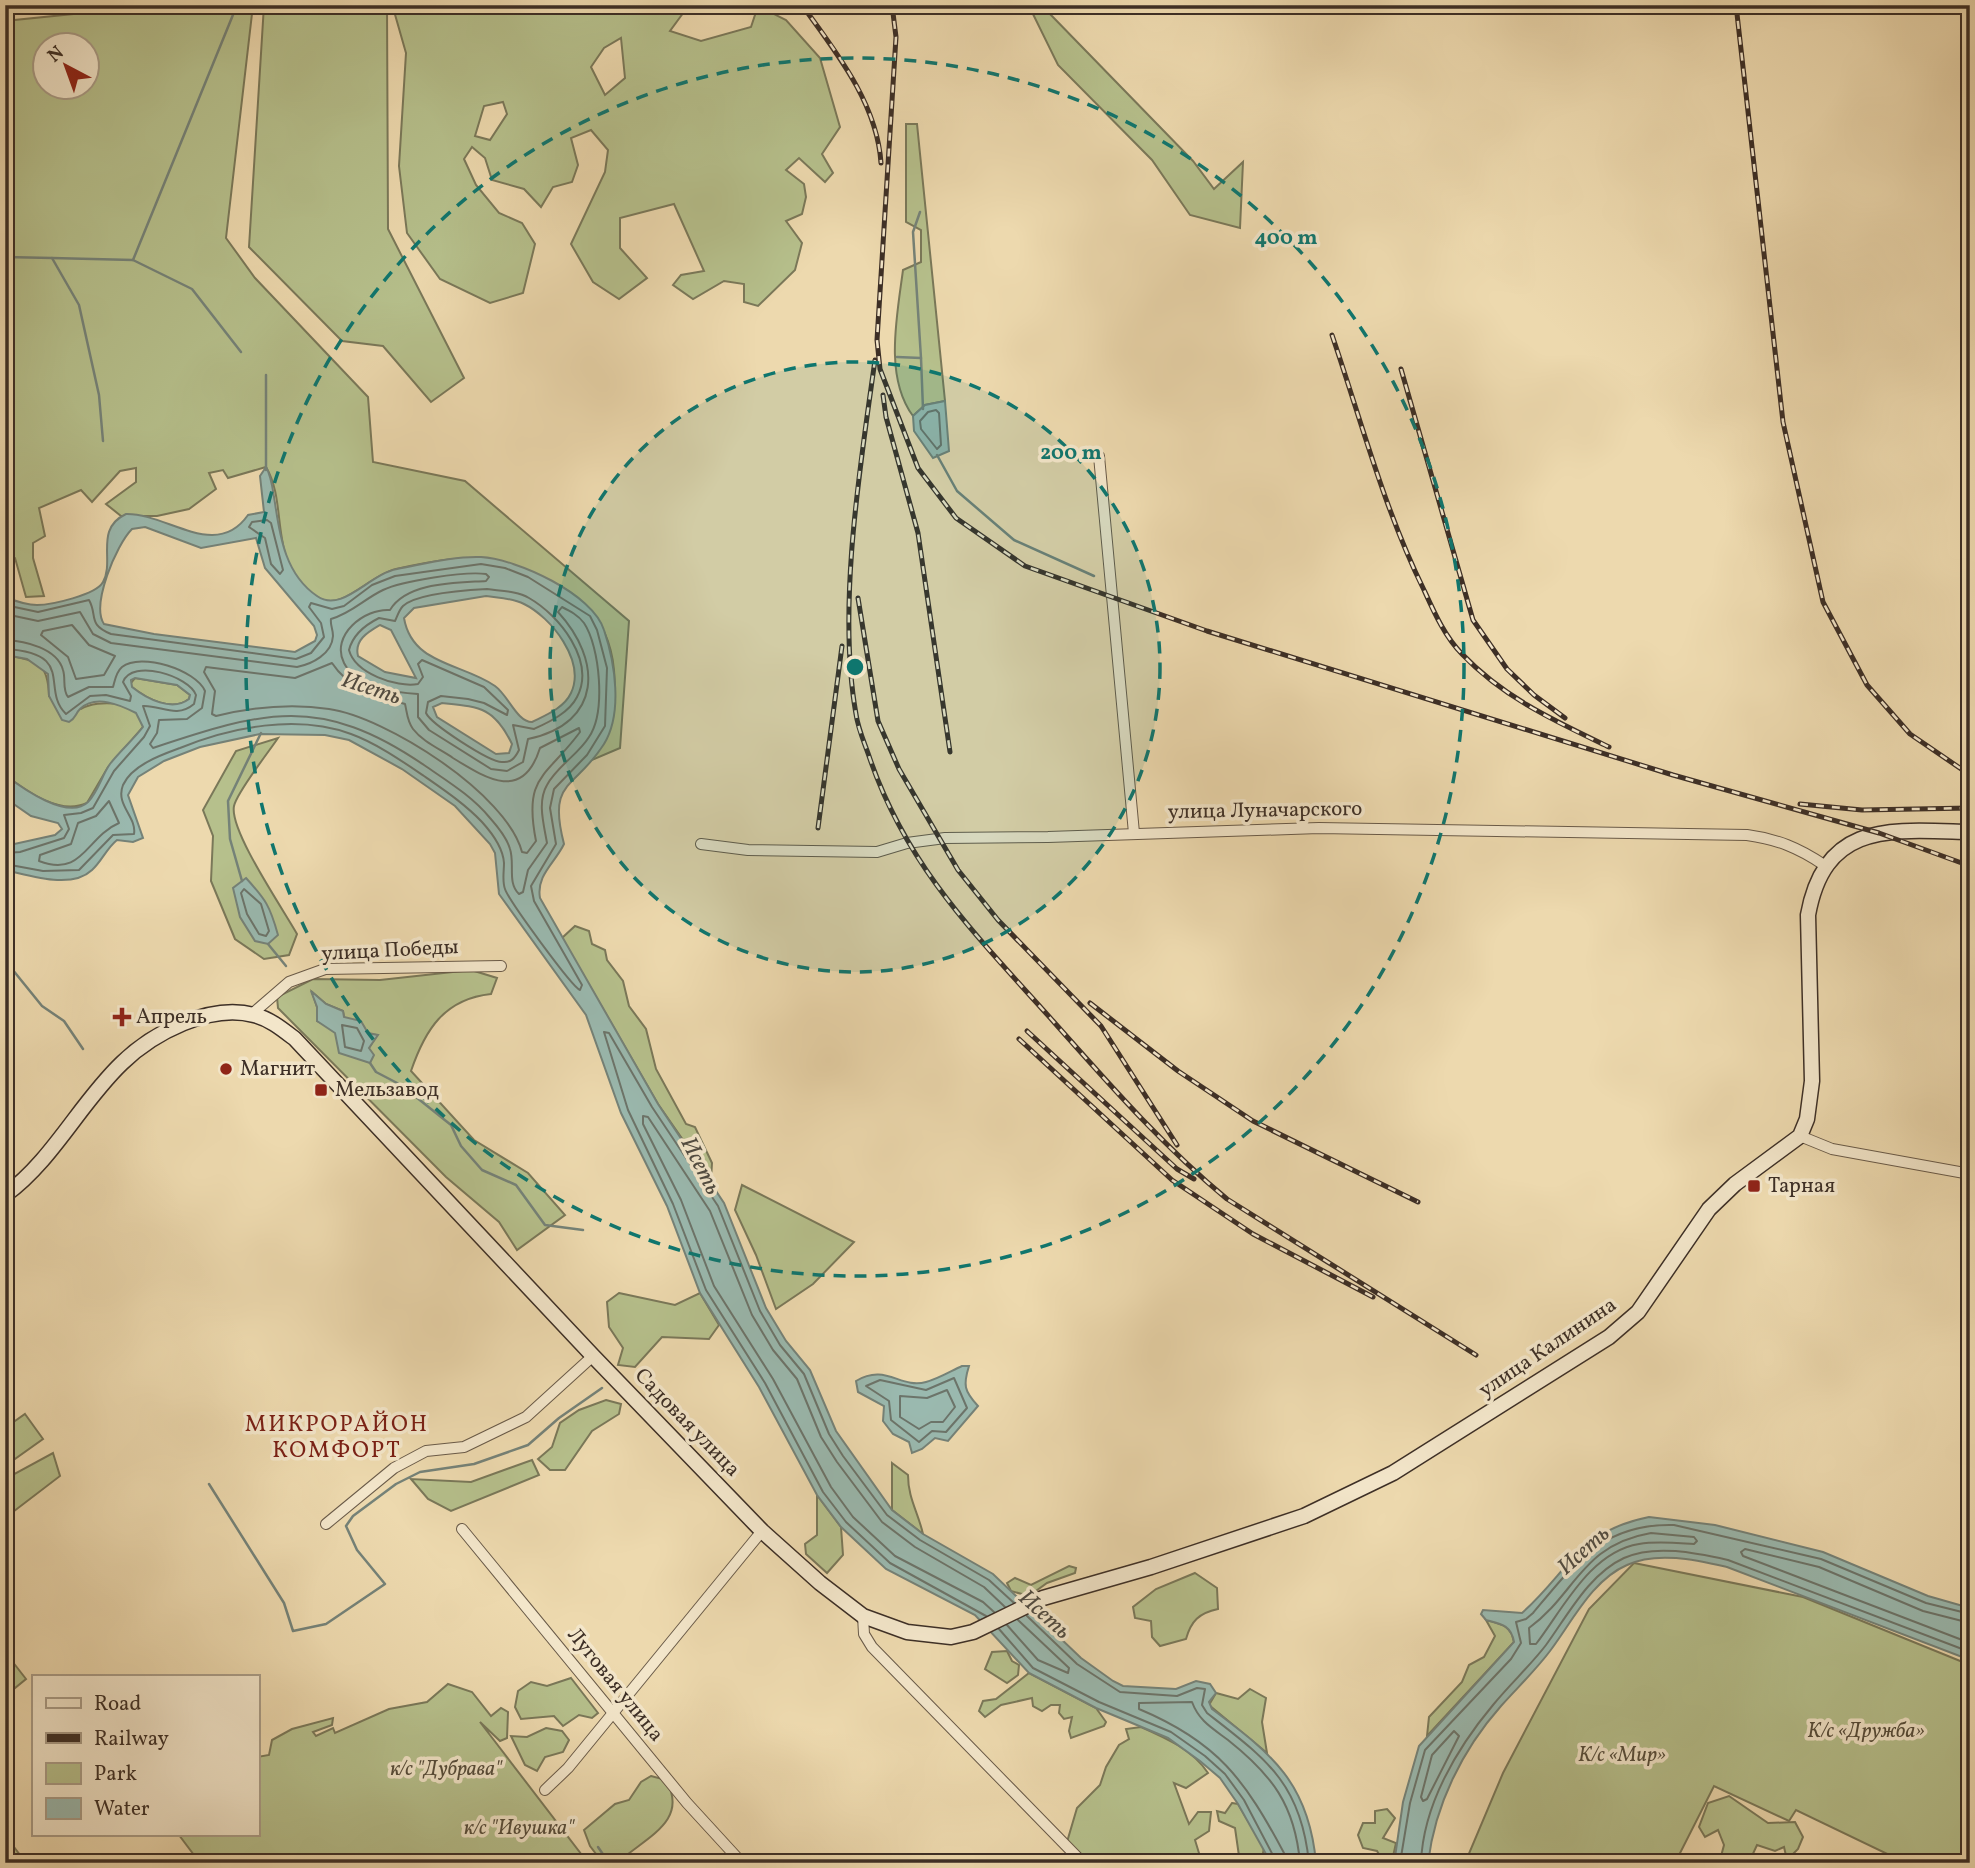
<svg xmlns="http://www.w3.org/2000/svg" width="1975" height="1868" font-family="Vollkorn,serif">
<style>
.green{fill:#b6c08c;stroke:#7a7859;stroke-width:2;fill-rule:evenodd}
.water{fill:#9ab9af;stroke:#758278;stroke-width:2;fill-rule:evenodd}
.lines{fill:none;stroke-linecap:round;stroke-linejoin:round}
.shore{stroke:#6c746a;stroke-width:2}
.stream{stroke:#758278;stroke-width:2.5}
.minor-casing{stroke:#695a48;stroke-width:12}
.secondary-casing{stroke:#3d2f26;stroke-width:17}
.minor{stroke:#f3e6ca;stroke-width:10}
.secondary{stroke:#f3e6ca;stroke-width:14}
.rail-casing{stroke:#3d2f26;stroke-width:5}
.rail{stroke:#f3e6ca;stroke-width:2.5;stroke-dasharray:8;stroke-linecap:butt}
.ring{fill:none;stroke:#0f766e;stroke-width:3.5;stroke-dasharray:12 9}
.poi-dot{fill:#8f2418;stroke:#f3e6ca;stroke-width:2.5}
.labels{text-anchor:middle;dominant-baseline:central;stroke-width:7;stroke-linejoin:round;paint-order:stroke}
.street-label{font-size:21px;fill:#3d2f26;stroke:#f3e6ca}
.poi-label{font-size:21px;fill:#3d2f26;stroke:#f3e6ca;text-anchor:start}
.park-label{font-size:21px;font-style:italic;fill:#554c3a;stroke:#f3e6ca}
.water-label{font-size:23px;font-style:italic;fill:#504b41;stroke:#f3e6ca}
.neighbourhood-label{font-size:23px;letter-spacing:2px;fill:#7a1f14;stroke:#f3e6ca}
.centre{fill:#0f766e;stroke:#f3e6ca;stroke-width:3.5}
.ring-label{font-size:21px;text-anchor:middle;font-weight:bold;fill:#0f766e;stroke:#f3e6ca;stroke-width:7;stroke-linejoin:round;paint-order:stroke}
</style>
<rect width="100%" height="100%" fill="#edd9ae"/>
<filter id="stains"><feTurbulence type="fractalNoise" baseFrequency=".00286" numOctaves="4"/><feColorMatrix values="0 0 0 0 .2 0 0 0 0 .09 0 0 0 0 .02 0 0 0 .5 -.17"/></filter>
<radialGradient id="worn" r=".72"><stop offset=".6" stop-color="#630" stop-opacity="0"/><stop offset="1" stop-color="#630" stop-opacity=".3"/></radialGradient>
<g class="green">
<path d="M162,5H253L226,238L255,278L368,397L373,462L465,481L629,621L620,748L592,760C613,731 617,706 614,670C608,602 556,575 495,565C482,563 466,558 453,559C434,561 414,565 396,569C370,575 343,610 321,599C265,570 290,507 266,467L228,478L223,470L209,473L216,489L189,509L157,516H121L106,504L136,482V468L120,471L92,502L81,490L39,508L45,536L33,543V558L44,596L26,597L15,558L5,556V21ZM46,46H88V88H46Z"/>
<path d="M264,5H387L388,229L464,378L431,402L383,346L342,341L249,247Z"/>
<path d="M396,5H689L670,31L701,41L751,27L758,6L786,20L820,58L840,127L822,154L833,173L825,182L799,158L786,170L804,184L806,197L802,214L786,221L802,243L795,270L758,306L744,302V284L724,281L693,299L673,285L681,275L704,271L674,204L620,218V248L647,278L619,299L593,282L571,244L605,172L608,150L591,130L571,138L578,165L572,182L553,187L541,207L524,189L492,180L485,158L472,147L464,159L476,185L499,213L522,223L535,244L523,293L490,303L440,279L407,233L399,166L406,53L394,11ZM621,38L625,78L605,95L591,67L604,48ZM503,102L507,114L490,140L475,136L484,106Z"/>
<path d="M1031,10L1049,13L1193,161L1214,189L1243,162L1240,228L1190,215L1152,160L1058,65Z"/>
<path d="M906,124H917L945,401L925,405L913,416C884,377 897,316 903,270L921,262V230L906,222Z"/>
<path d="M5,655C37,661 48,661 49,696L81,709C98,699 141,700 143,727L108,767L87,803C59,816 27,791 5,775Z"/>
<path d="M135,678L177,685L190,695L189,699C172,712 147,699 132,687L130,684Z"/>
<path d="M278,738C268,753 237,792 234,806C229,830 283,909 297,934L289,955L264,959L235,939L211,881L213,836L203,810L236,751Z"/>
<path d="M575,926L589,931L592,944L605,950L607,960L623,981L629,1006L646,1029L656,1069L686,1124L695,1127L712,1163L711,1180L658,1104L562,938Z"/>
<path d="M471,970L497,978L491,994C444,999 425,1030 411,1071L474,1140L528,1173L565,1215L517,1250L499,1222L446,1177L278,1008L277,997L313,979L380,980ZM312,992L326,1004L343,1011L344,1017L368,1034L377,1035L369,1048L317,1021V1007Z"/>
<path d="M742,1185L854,1242L813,1284L776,1309L756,1255L735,1210Z"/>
<path d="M619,1293L675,1305L700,1293L719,1325L709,1339L662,1337L635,1367L618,1365L623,1348L609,1327L607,1302Z"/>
<path d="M606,1400L621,1404L619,1414L592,1431L565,1470H550L538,1459L552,1447L560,1423L579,1410Z"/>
<path d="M25,1414L43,1439L5,1466V1428Z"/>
<path d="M53,1453L60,1476L5,1518V1479Z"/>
<path d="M532,1460L539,1475L451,1511L428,1499L411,1479L471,1482Z"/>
<path d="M892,1463L908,1475C908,1498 918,1512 923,1534L892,1510Z"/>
<path d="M817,1495L841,1527L843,1555L827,1573L806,1554L805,1544L817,1535Z"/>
<path d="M1634,1563L1803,1597L1970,1665V1863H1906L1796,1810L1789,1821L1714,1786L1675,1863H1465L1503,1773L1589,1609Z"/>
<path d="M1069,1566L1076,1568L1075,1573L1047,1583L1029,1596L1011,1591L1007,1583L1015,1578L1031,1585Z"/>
<path d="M1195,1573L1217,1588L1218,1609C1199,1613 1191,1621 1186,1639L1160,1646L1152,1637L1151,1621L1135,1618L1133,1607L1156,1589Z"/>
<path d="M1486,1620C1501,1624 1511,1625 1514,1642L1427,1736L1429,1717L1462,1682L1469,1665L1484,1657L1495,1636Z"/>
<path d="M1007,1651L1012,1661L1019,1665L1018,1675L1007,1683L985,1669L992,1652Z"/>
<path d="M5,1652L26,1679L15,1688L8,1679L5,1681Z"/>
<path d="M1029,1673L1096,1708L1106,1722L1104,1726L1071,1738L1069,1731L1072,1717L1064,1719L1059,1713L1060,1705H1051L1042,1711L1033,1706L1032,1698L1001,1705L985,1717L979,1711L983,1701L996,1699Z"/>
<path d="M571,1678L598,1713L592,1718L579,1715L563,1726L554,1716L521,1719L515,1707L518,1691L531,1682L547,1686Z"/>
<path d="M448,1684L472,1692L491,1716L501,1708L508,1712L507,1738L500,1741L480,1722L588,1863H200L179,1835H257V1757L269,1755L272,1740L292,1729L333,1718L332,1725L313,1732L316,1736L333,1728L335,1733L389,1709L427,1702Z"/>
<path d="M1250,1689L1266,1698L1262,1722L1267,1753L1209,1705L1216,1693L1238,1699Z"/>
<path d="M1141,1727C1166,1738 1193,1750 1208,1773L1186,1788L1174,1783L1189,1824L1198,1812H1211L1209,1831L1195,1840L1202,1863H1091L1067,1842L1077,1808L1100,1785L1106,1767L1119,1745L1129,1739L1126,1729Z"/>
<path d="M546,1728L562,1731L569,1740L563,1752L545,1757L537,1771L525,1765L511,1736L527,1737Z"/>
<path d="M651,1776L666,1780C688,1819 651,1835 623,1858L617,1863H603L590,1846L584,1830L615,1804L629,1800L641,1782Z"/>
<path d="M1729,1796L1768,1823L1795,1822L1803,1837L1798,1849L1787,1860L1784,1847L1775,1851L1757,1845L1751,1858L1753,1863H1678L1685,1856L1699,1862L1720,1860L1724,1845L1718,1830L1705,1837L1699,1827L1708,1803Z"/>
<path d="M1232,1803L1238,1804L1264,1848L1261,1863H1240L1235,1828L1219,1821L1217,1811L1225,1813Z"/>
<path d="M1387,1809L1395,1818L1383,1838L1396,1843L1392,1861L1384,1863L1377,1851L1363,1848L1358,1835L1363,1823H1375V1811Z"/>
<path d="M5,1835L26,1863H5Z"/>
</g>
<g class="water">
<path d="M945,401L949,451L933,458L914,431L913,416L925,405Z"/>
<path d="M266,467C272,477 273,492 275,503C280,538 286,575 317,596C342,614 369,574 397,569C424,564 453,556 481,557C517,559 593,594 604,630C615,663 623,713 604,744C575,790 547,779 564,844C555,863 536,875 540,898L658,1104L724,1203L766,1308L786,1341L810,1370L836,1431L892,1510L923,1534L993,1574L1081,1658L1113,1681L1123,1686L1176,1689L1196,1681L1210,1684L1216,1693L1209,1702L1212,1709C1272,1754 1309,1783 1316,1863H1271L1238,1804L1220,1778L1200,1761L1168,1738L1096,1708L1029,1673L975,1615L886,1569L841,1527L817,1495L759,1387L700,1293L667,1206L621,1113L586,1015L499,894L495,853L490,844L455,806L402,769L349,740L325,735L260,734L200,747L164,761L138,777L128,795L143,838L133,842L117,840C106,849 102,861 92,870C71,890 29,875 5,870V846L55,835L62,829L58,823L31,816L5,798V775C22,788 68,821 88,802C98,792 102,775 110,764C120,751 133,740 143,727L136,713C120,705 96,694 80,709C75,714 76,718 69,722L62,720L49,696L48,674L27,659L5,655V597C15,601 26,605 37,605C51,605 96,595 103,582C115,561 94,529 126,514C167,513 216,561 248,515L264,512L260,476ZM145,527L201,548L256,538L265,568L314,626L317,635L315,641L295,652L154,634L104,624C91,605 116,545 132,529ZM486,596C499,598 512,598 524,604C551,617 586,661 571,693C564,708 546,715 532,722C517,722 508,695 495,686C462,663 412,665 404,618L414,608ZM380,625L391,630L416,678L385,672L358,656C354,640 368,632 380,625ZM135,678L177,685L190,695L189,699C172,712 147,699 132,687L131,680ZM442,703C480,707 494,707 512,744L509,753L496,754L437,717L433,707Z"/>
<path d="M246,878C266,900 270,906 278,935L268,944L255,941L240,917L233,888Z"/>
<path d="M311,991L326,1004L343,1011L344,1017L361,1021L368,1033L378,1035L369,1048L374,1055L370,1063L339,1053L335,1033L317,1021V1007Z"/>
<path d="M962,1366H969C963,1385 964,1391 978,1406L948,1441L935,1438L922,1449L912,1453L909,1442L893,1434L883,1421L884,1406L858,1392L856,1381C886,1363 900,1389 926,1382C938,1379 951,1371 962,1366Z"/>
<path d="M1649,1517L1715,1525L1823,1552L1928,1596L1970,1608V1660L1727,1567C1696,1560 1657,1551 1627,1565C1592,1580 1572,1622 1550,1651C1535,1671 1517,1688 1501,1706C1462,1750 1435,1805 1428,1863H1390L1395,1857L1403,1802L1419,1746L1514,1642C1511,1625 1501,1624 1486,1620L1481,1614L1483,1610L1522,1613C1569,1571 1578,1531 1649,1517Z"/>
</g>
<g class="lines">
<g class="shore">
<path d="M936,410L939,413L941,445L937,449L921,429L920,421L928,412Z"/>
<path d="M267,520L271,523L283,570L280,574L271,564L265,538L249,527L252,522Z"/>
<path d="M487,589C501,591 517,591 529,598C559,615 596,661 577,697C569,713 549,722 534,729L513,725L519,750C515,758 511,763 502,762C489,762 431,724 426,713L428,702L441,696L468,699L484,703L507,715L508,710L484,687L422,660L418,664L423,677L418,684C396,688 355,673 349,650C353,634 365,625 379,618L395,621C397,617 399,610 403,606C417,593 468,590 487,589Z"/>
<path d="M5,605L38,612L89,600C98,616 87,624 111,634L296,659L311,653L324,637L321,623L309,607L311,603L332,609L344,606L372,585L395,576L481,564L505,568L528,577L590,616L597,630L607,668L605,726L587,755L554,789L550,808L556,844L531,886L534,901L582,985L580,990C572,987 509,901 505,889C502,881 504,872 504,863C503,847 492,833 482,822C465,804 444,790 424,776C402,761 376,743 351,734C297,714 231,727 180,748C161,755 132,765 123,785C115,805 137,817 134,834L113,835L79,870L43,871L5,864"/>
<path d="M5,614L38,621L80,612L93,634L111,643L297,667C312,664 332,654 333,636C333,629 330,625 331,619C352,613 364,599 383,590C402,581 465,571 486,574L489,577L486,581C456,583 407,582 390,610C365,608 330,635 344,663C355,685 396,693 418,694V717L429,730L491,769L507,771L523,762L528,739C603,723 602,660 558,612L562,607C570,611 578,615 584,623C600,647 606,712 589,737C578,755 557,766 547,785C537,802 544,825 547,843L528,870L523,892L519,894C507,883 515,864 510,849C507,838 498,827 490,818C472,796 447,781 424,765C320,694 264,711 153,748L150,744L157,733L159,720L187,719L202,708L205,691C196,670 141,652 122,667C116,672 115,680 113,687H89L68,697C62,689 66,679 63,670C57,648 25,641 5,640"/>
<path d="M72,625L89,645L115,656L104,675L76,679L68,657L41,635L43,631Z"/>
<path d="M5,649C77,653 40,689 66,714L90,696L106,695L130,701L131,696L123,682C132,658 189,676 196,695L194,704C176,719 161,705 143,706L150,726L144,737L114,771L93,808L81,813L64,815L69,829L64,838L20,852L5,853"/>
<path d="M332,663C349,689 376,696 405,704C407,712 407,721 413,729C423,742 440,749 453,758C487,779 523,802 540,748L579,728L580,732C546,778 523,775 536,841L527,853L522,852C507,794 386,717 329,709C291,703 253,707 216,716L212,714L215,691L204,672L206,667L295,678Z"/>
<path d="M109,801L119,823C86,837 83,878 39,861L40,855L71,844L78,823L96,816Z"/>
<path d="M244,889L261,904L269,931L266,936L259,934L247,914L241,893Z"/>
<path d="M342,1025L357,1028L364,1041L361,1051L345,1047Z"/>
<path d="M954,1378L967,1408L946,1432L932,1431L919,1442L891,1420L889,1401L866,1386L880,1380L926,1390Z"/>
<path d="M947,1390L955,1407L943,1422H931L919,1429L900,1417V1396L927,1398Z"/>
<path d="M1651,1533L1694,1537L1697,1541L1694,1544C1676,1543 1657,1541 1639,1544C1590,1552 1563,1609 1536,1644H1530L1529,1628C1576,1594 1581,1545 1651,1533Z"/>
<path d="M994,1612L983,1602L895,1556L853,1517L831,1487L773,1379L714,1286L681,1200L643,1124V1116L648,1117L710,1211L752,1315L773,1350L797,1379L821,1437L837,1462L882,1522L915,1547L984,1587L1005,1607"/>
<path d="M986,1616L890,1563L846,1522L823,1492L765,1383L706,1290L673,1204L628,1110L604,1032L609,1033L652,1107L718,1206L760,1311L780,1345L804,1374L829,1434L843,1456L887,1515L920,1540L989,1580L1014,1603"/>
<path d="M1027,1616L1077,1664L1120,1692L1177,1696L1197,1688L1205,1689L1202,1705L1207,1713C1266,1759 1301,1783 1309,1863"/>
<path d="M1970,1623L1923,1611L1819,1567L1745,1549L1741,1552L1743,1556L1970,1643"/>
<path d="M1007,1625L1038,1660L1068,1673L1069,1668L1018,1620"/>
<path d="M999,1629L1033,1668L1099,1702L1171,1732L1205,1756L1225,1774L1244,1800L1277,1863"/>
<path d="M1454,1731L1459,1736L1427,1799L1423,1801L1421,1797L1432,1755Z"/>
<path d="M1286,1863L1284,1853C1245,1780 1218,1742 1139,1709V1703L1192,1702C1199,1721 1212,1728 1228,1740C1272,1775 1295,1805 1300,1863"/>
<path d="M1400,1863L1410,1803L1425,1750L1511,1659L1521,1643L1516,1622L1526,1619L1533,1613C1575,1563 1603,1523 1674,1525L1821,1559L1926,1603L1970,1614"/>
<path d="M1421,1863C1423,1805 1457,1748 1493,1705C1510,1684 1530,1666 1546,1645C1568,1615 1589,1574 1624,1558C1655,1544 1696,1553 1728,1560L1970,1652"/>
</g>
<g class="stream">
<path d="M5,257L52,258L79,305L99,395L103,441"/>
<path d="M52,258L133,260L192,289L241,352"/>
<path d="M133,260L237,5"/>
<path d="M897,357L921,358L913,232L920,212"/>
<path d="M921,358L923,409"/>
<path d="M266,375V470"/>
<path d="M937,455L957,491L1014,540L1094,576"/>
<path d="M242,881L230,839L228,801L261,733"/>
<path d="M268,944L286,966"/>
<path d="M5,966L8,964L42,1006L64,1021L83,1049"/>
<path d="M370,1063L376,1072L401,1085L451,1125L461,1146L482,1170L516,1185L545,1225L583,1230"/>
<path d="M209,1484L284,1603L293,1631L326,1624L385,1584L357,1550L346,1526L353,1516L396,1484L420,1472L474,1464L528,1445L559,1418L602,1388"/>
<path d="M598,1847L609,1863"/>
</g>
<defs>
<g id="minor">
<path d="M1099,456L1134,833"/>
<path d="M701,844L748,850L877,852L907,843L945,838L1048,837L1319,828L1747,835C1777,839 1799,848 1824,865"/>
<path d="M252,1014L289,982L325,969L501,966"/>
<path d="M1800,1136L1832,1149L1970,1174"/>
<path d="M1967,1173L1970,1156"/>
<path d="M326,1524L394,1468L426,1451L464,1447L526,1417L593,1356"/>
<path d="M462,1529L687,1803L742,1863"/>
<path d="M863,1616L864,1634L872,1647L1083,1863"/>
<path d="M545,1790L568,1768L762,1531"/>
</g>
<path id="secondary" d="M5,1195C53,1160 80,1103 122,1063C153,1033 210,1003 254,1015C270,1019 282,1029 295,1039L593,1356L762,1531L820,1583L863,1616L907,1632L951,1637L973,1632L1043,1598L1151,1567L1304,1516L1393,1473L1609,1337L1638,1312L1709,1209L1735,1184L1800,1136L1807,1119L1812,1081L1808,915C1825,820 1892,830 1970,832"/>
</defs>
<use href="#minor" class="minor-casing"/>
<use href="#secondary" class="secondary-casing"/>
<use href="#minor" class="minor"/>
<use href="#secondary" class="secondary"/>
<defs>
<g id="rail">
<path d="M802,5C836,52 877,103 881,163"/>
<path d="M892,5L896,37L877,340L880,369L918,468L956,518L1025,566L1207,631L1673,775L1879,833L1970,866"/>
<path d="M1736,5L1783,422L1823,602L1867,685L1910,734L1970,775"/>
<path d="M5,6L12,5"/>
<path d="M1332,335C1361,420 1384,509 1424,590C1434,612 1445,637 1462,654C1504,698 1555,721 1609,747"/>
<path d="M875,360C860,467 837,608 856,714C858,729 865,744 870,759C908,869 978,937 1053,1021C1109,1084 1163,1146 1227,1199L1476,1355"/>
<path d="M1401,369L1473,620L1507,669L1534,695L1565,718"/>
<path d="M883,395L886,417L918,533L950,752"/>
<path d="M858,598L878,721L899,769L958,870L998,920L1101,1026L1177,1145"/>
<path d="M1800,804L1862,810L1970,808"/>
<path d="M818,828L842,646"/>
<path d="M1090,1003L1178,1071L1253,1121L1418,1202"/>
<path d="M1027,1031L1177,1169L1194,1179"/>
<path d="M1019,1039L1172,1180L1253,1234L1373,1297"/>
</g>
</defs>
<use href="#rail" class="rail-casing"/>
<use href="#rail" class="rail"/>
</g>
<circle cx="855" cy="667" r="305" fill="#0f766e" fill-opacity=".12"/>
<g class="ring">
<circle cx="855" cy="667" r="305"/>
<circle cx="855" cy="667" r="609"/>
</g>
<g class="poi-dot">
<path d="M118.5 1006.5h7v7h7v7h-7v7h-7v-7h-7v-7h7z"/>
<circle cx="226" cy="1069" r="7"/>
<rect x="314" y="1083" width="14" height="14" rx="3.5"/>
<rect x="1747" y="1179" width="14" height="14" rx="3.5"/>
</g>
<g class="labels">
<g class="street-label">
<text transform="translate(1265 811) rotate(-1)">улица Луначарского</text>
<text transform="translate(390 951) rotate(-3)">улица Победы</text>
<text transform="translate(1548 1348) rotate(-34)">улица Калинина</text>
<text transform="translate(687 1423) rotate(46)">Садовая улица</text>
<text transform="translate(615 1685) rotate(51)">Луговая улица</text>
</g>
<g class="poi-label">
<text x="136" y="1017">Апрель</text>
<text x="240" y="1069">Магнит</text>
<text x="335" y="1090">Мельзавод</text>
<text x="1768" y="1186">Тарная</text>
</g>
<g class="park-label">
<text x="1866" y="1731">К/с «Дружба»</text>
<text x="1622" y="1755">К/с «Мир»</text>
<text x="446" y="1769">к/с "Дубрава"</text>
<text x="519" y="1828">к/с "Ивушка"</text>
</g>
<g class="water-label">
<text transform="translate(371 689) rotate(18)">Исеть</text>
<text transform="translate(700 1166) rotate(63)">Исеть</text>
<text transform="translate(1584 1551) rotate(-42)">Исеть</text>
<text transform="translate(1044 1615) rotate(42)">Исеть</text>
</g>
<g class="neighbourhood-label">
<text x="337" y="1425">МИКРОРАЙОН<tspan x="337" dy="26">КОМФОРТ</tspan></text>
</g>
</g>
<circle cx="855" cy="667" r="10" class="centre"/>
<g class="ring-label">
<text x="1286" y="244">400 m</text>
<text x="1071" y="459">200 m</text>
</g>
<rect width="1975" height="1868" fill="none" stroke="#edd9ae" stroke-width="28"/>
<rect x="7" y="7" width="1961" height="1854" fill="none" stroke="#3d2f26" stroke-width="3.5"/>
<rect x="14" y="14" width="1947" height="1840" fill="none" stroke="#3d2f26" stroke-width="2"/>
<rect x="32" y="1675" width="228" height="161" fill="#f3e6ca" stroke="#aa9d88" stroke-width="2"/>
<rect x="46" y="1698" width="35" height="10" fill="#f3e6ca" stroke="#aa9d88" stroke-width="2"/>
<text x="94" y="1710" font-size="21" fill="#3d2f26">Road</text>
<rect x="46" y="1733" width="35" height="10" fill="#3d2f26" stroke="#aa9d88" stroke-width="2"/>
<text x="94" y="1745" font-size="21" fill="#3d2f26">Railway</text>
<rect x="46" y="1763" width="35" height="21" fill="#b6c08c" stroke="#aa9d88" stroke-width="2"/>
<text x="94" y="1780" font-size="21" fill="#3d2f26">Park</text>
<rect x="46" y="1798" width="35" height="21" fill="#9ab9af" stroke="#aa9d88" stroke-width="2"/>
<text x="94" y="1815" font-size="21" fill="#3d2f26">Water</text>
<g transform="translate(66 66) rotate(319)"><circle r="33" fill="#f3e6ca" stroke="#aa9d88" stroke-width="2"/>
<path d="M0-5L12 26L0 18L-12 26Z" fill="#8f2418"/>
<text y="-10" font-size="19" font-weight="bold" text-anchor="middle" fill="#3d2f26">N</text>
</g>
<rect width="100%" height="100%" filter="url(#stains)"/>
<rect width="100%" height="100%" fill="url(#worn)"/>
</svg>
